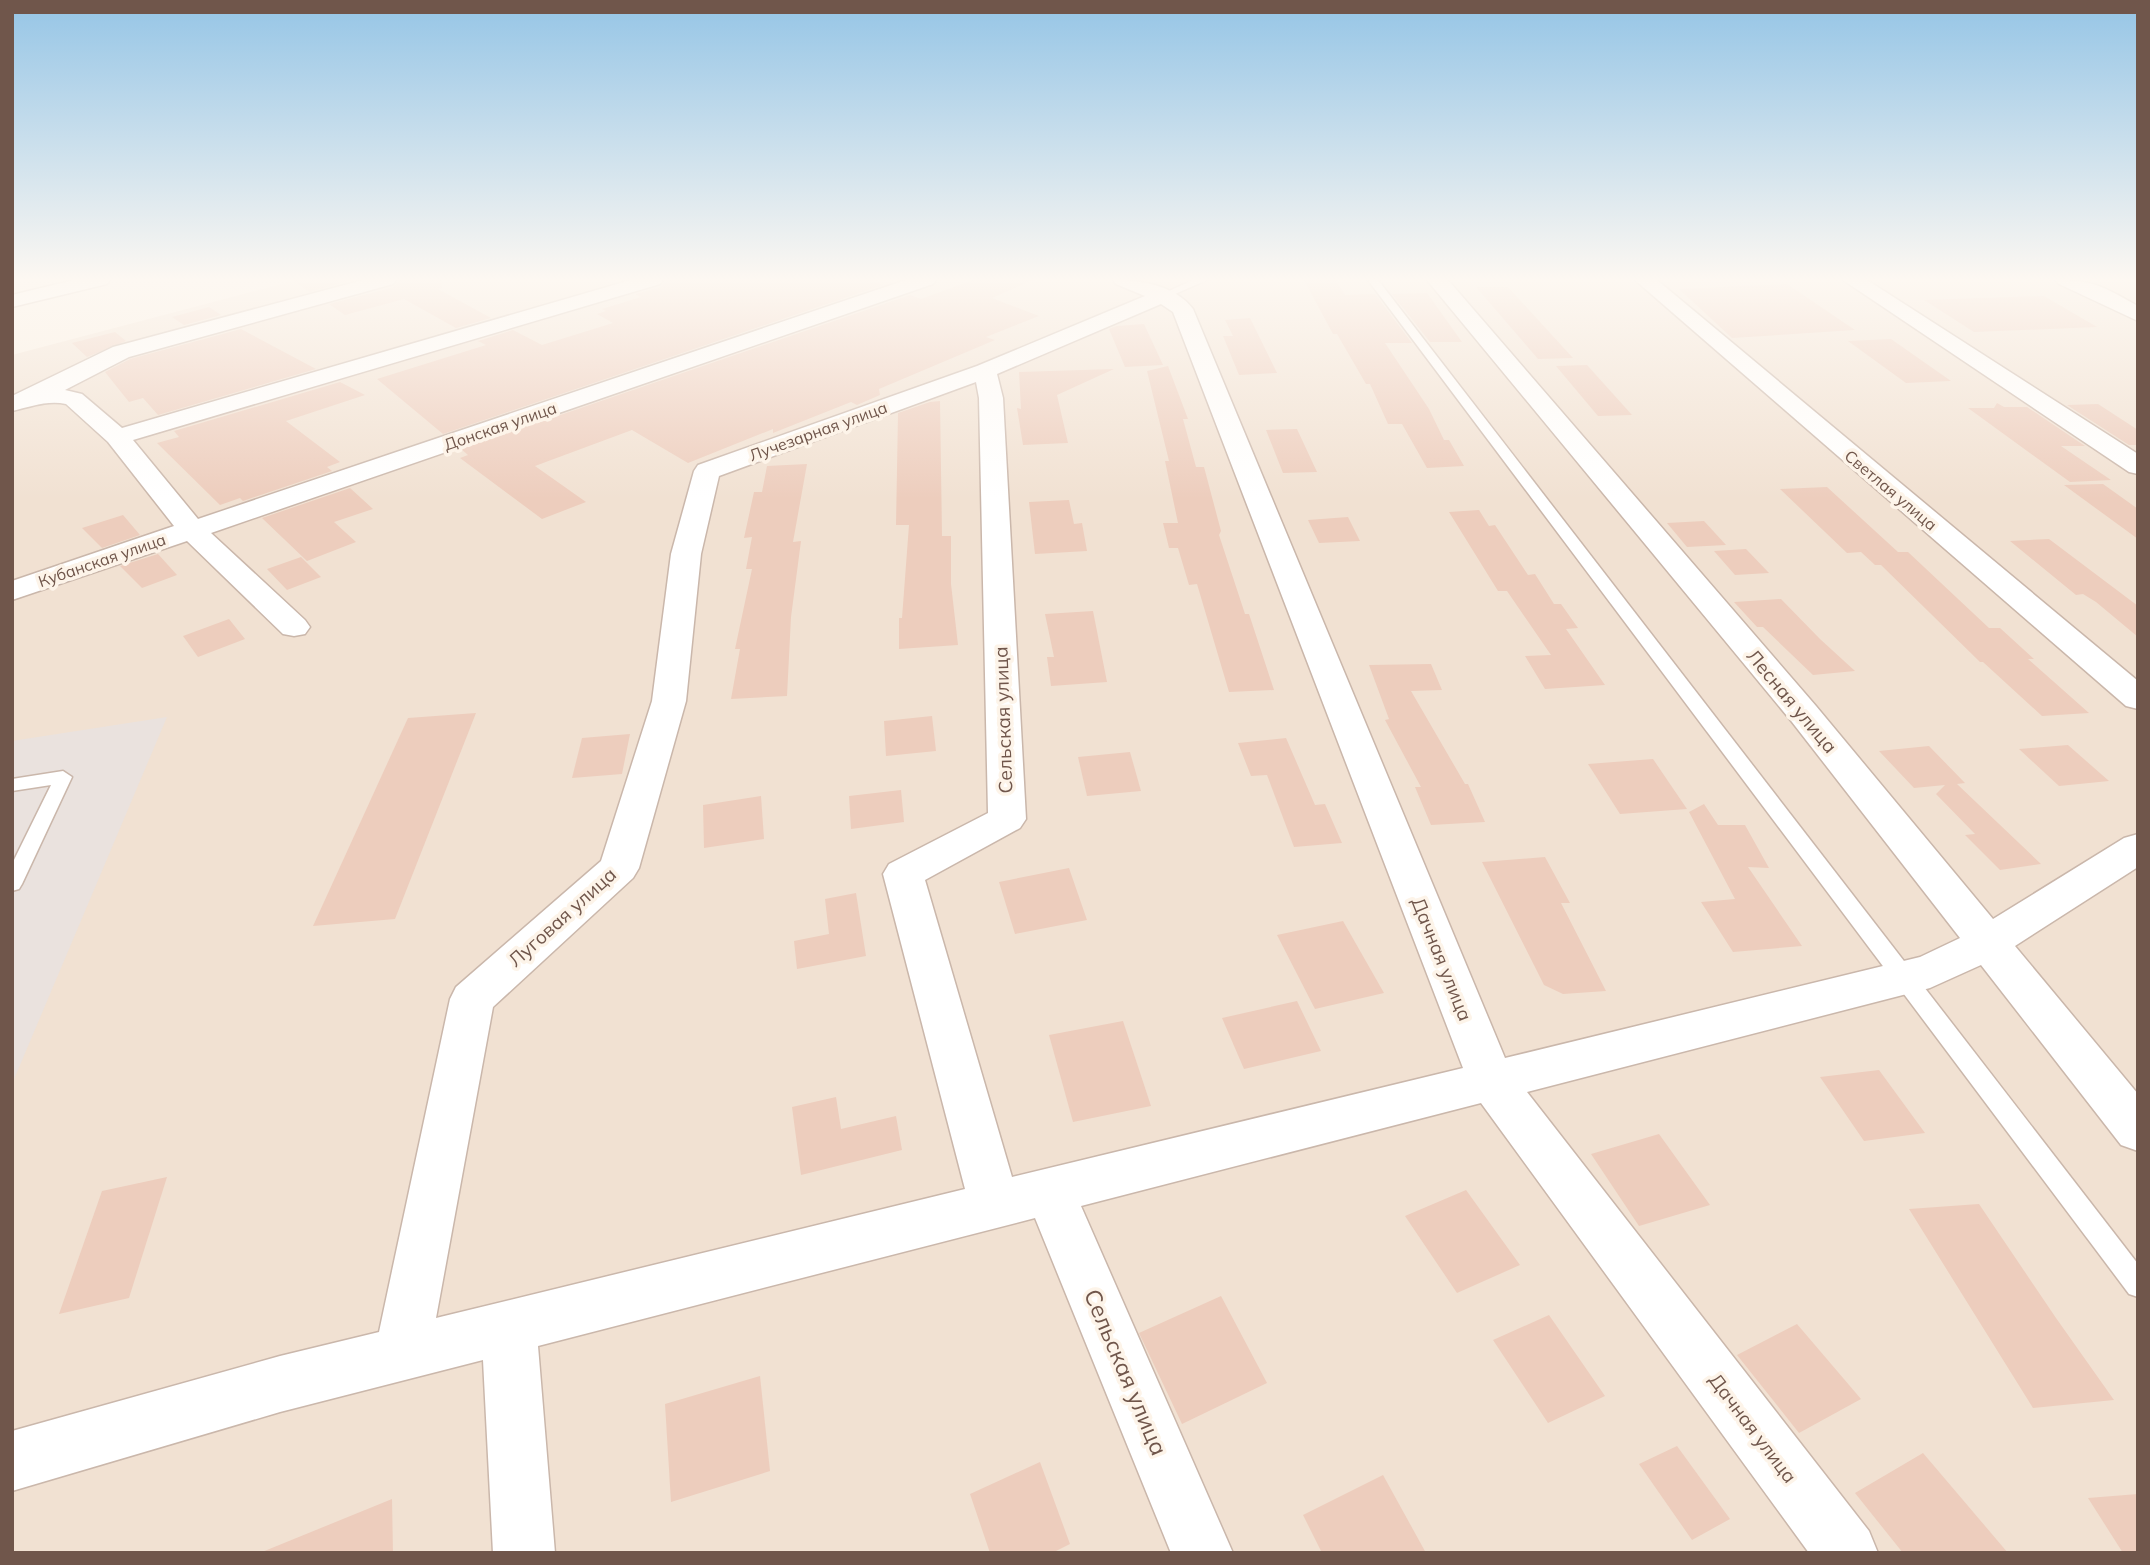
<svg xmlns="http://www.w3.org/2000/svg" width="2150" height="1565" font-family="Mulish,sans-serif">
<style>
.residential{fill:#f1e1d2}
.industrial{fill:#eae2de}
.building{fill:#edcdbd}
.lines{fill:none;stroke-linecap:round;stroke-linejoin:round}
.lane-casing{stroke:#cab7ab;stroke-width:3}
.street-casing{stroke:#cab7ab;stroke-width:3}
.lane{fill:#fff;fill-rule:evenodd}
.street{fill:#fff;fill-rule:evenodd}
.labels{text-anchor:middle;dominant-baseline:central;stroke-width:7;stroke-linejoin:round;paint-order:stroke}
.far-street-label{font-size:16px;fill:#70564b;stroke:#fdf4e9}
.street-label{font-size:19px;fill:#70564b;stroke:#fdf4e9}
.near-street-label{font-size:23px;fill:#70564b;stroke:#fdf4e9}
</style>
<rect width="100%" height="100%" fill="#faf0e3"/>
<path class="residential" d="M297,280H2138V1553H12V355Z"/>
<path class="industrial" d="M167,717L12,1084V741Z"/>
<g class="building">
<path d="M292,280H352L310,292Z"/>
<path d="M399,280H441L442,288L438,289L491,318L456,328L404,299L345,315L329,304L394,287Z"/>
<path d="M666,280H870L883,285L443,434L377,379L486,345L478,341L513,330L542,345L613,323L597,314L606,311L602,309L641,297L635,294L661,287Z"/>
<path d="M973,280H1033L992,298L1039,316L986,337L995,340L879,389L880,395L857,405L851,402L773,433V429L688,463L632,430L535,466L586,502L542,519L460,458L468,455L461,449L910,295L921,299Z"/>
<path d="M1304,280H1336L1345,295L1375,294L1412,343H1385L1429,409L1444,440H1449L1464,466L1427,468L1402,424H1388L1370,384H1366L1337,334H1333Z"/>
<path d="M1787,284L1855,330L1732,338L1679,289Z"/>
<path d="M1476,287H1508L1573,358L1538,359Z"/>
<path d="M1427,293L1462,342H1430L1392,294Z"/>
<path d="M2044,296L2097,327L1974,332L1924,300Z"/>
<path d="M209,307L221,315L184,325L172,317Z"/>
<path d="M1250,318L1277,373L1239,375L1223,336H1233L1225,320Z"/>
<path d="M1144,324L1163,365L1125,367L1109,329L1117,326Z"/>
<path d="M241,329L316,369L158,415L143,398L129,402L105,372L130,359Z"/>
<path d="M115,332L126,341L87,357L72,343Z"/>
<path d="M1891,339L1951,381L1906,383L1848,341Z"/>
<path d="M1587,365L1632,415L1598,416L1556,366Z"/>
<path d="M1168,366L1188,419H1183L1196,467H1204L1221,531L1219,535L1245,614H1249L1274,690L1229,692L1197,584L1189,585L1178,548H1169L1163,523H1178L1165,461H1169L1147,371Z"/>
<path d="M1114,369L1057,395L1068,443L1023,445L1017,408L1021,409L1019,372Z"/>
<path d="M340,382L365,395L286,421L340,462L327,467L332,471L243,501L240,498L220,505L157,443L179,437L174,431Z"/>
<path d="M940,401L942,536H951V584L958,645L899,649V618H902L909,525H896L898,413L930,402Z"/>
<path d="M1997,403L2004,407H2027L2085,446H2061L2111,480L2070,482L1968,408H1994Z"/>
<path d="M2098,404L2138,430V445H2129L2067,405Z"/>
<path d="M1297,429L1317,472L1283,473L1266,430Z"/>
<path d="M807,464L793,542L801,541L791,617L787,696L731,699L740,649H735L752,569H746L752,537L744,538L754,492H762L767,466Z"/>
<path d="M2103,484L2138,509V539L2064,485Z"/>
<path d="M1827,487L1898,552H1908L1989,628H2000L2034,659H2028L2089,713L2042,716L1983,662H1980L1881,565H1875L1861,552L1847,553L1780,489Z"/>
<path d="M350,488L373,509L334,522L356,542L307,561L262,518Z"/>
<path d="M1069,500L1074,524L1082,523L1087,551L1035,554L1029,502Z"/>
<path d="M1479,510L1489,526L1495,525L1528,575L1535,574L1554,604H1561L1578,628L1566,629L1605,685L1545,689L1525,656L1551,655L1507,591H1498L1449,512Z"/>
<path d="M123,515L140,535L102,548L82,528Z"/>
<path d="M1348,517L1360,541L1319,543L1308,520Z"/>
<path d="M1704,521L1726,545L1687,547L1667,523Z"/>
<path d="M2049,539L2138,606V637L2096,602L2083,594L2076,595L2010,541Z"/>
<path d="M1746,549L1769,573L1735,575L1714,551Z"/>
<path d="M158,554L177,575L142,588L120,566Z"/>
<path d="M301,557L321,577L287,590L267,569Z"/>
<path d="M1781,599L1820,639L1855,671L1813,675L1763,627H1757L1734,602Z"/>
<path d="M1093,611L1107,682L1051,686L1047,657H1054L1045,614Z"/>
<path d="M229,619L245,639L198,657L183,636Z"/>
<path d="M1431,664L1442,690L1411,691L1465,784H1468L1485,822L1431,825L1415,787H1421L1385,720L1389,719L1369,665Z"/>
<path d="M476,713L395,919L313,926L408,718Z"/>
<path d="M932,716L936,751L886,756L884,721Z"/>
<path d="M630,734L622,774L572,778L582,738Z"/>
<path d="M1286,738L1315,805L1325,804L1342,843L1294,847L1267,775L1251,776L1238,743Z"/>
<path d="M2068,745L2109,781L2059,786L2019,749Z"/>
<path d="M1929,746L1965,783L1957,784L2041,864L2000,870L1965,835L1975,834L1936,794L1945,785L1914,788L1879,751Z"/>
<path d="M1130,752L1141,791L1087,796L1078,757Z"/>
<path d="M1653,759L1687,809L1620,814L1588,764Z"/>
<path d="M901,790L904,822L851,829L849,796Z"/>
<path d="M761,796L764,839L704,848L703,805Z"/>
<path d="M1704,804L1718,825H1745L1769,868L1748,867L1802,946L1733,952L1701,902L1735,899L1689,812Z"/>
<path d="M1545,857L1570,903H1561L1606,991L1563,994L1544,985L1482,862Z"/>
<path d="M1069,868L1087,920L1015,934L999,882Z"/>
<path d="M856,893L866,956L797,969L794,941L829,934L825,899Z"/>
<path d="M1343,921L1384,993L1315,1009L1277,935Z"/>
<path d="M1297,1001L1321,1051L1244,1069L1222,1018Z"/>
<path d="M1123,1021L1151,1106L1073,1122L1049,1035Z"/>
<path d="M1879,1070L1925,1133L1864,1141L1820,1077Z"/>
<path d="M836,1097L841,1129L896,1116L902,1150L801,1175L792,1107Z"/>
<path d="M1659,1134L1710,1205L1639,1226L1591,1154Z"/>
<path d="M167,1177L129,1298L59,1314L102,1191Z"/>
<path d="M1466,1190L1520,1265L1457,1293L1405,1216Z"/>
<path d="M1979,1204L2056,1318L2114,1400L2033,1408L1909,1209Z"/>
<path d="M1221,1296L1267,1383L1182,1424L1139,1333Z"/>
<path d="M1549,1315L1605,1396L1548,1423L1493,1340Z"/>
<path d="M1797,1324L1861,1399L1799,1433L1737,1355Z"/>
<path d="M760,1376L770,1471L671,1502L665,1404Z"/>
<path d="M1677,1446L1730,1519L1692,1540L1639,1464Z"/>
<path d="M1923,1453L2008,1553H1903L1855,1493Z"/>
<path d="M1040,1462L1070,1544L1052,1553H990L970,1494Z"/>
<path d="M1383,1475L1426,1553H1322L1303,1515Z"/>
<path d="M2138,1494V1553H2123L2088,1498Z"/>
<path d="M392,1499L393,1553H262V1552Z"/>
</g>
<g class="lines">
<defs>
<g id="lane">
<path d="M1193,280H1207L1166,298L1158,296Z"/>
<path d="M1368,280H1378L2138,1264V1297L2129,1294Z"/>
<path d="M63,771L72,777L22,884L19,889L12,891V864L51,785L12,791V779Z"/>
</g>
<g id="street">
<path d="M74,280H110L107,284L12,307V295Z"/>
<path d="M363,280H396L393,284L129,357L65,390L82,394L122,428L631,280H663L660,284L133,440L198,519L906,280H936L933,284L211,533L305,620L310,627L305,634L294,636L283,634L187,541L12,600V581L174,526L108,442L66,404C47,400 30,407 12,411V396L113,347Z"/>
<path d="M1113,280C1140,280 1175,285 1193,309L1505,1058L1920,957L1960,938L1792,722L1427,280H1448L1816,706L1993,919L2124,838L2138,834V867L2015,946L2138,1094V1151L2121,1145L1981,965L1930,988L1527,1092L1869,1531L1878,1553H1809L1481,1103L1081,1206L1233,1553H1171L1035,1218L538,1346L555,1553H493L483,1360L280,1412L12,1491V1431L280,1356L379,1332L450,999L456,987L601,861L652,701L671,554L694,471L698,465L977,366L1145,296L1116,284ZM1161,304L1173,312L1463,1068L1012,1177L925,880L1020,828L1026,819L1003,398L997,374ZM976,382L979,398L988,813L889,864L883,874L965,1189L436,1318L493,1007L633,878L639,868L686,701L701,554L719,476Z"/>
<path d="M1635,280H1657L2138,681V709L2126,706Z"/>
<path d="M1843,280H1867L2138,454V474L2129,472Z"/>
<path d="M2056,280C2095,280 2105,288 2138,306V321L2059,284Z"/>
</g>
</defs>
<use href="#lane" class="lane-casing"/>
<use href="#street" class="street-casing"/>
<use href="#lane" class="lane"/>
<use href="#street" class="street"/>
</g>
<linearGradient id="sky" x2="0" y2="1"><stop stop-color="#95c5e6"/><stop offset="0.56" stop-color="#fdf8f2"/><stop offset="1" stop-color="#fdf8f2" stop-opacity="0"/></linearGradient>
<rect width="2150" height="499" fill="url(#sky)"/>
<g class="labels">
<g class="far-street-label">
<text transform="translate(500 426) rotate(-19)">Донская улица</text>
<text transform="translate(818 431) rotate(-20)">Лучезарная улица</text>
<text transform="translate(1891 490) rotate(40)">Светлая улица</text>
<text transform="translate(102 560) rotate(-19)">Кубанская улица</text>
</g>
<g class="street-label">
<text transform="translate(1792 701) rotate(50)">Лесная улица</text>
<text transform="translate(1003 720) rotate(-92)">Сельская улица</text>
<text transform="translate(562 917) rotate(-42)">Луговая улица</text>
<text transform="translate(1442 959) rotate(68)">Дачная улица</text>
<text transform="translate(1753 1428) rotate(53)">Дачная улица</text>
</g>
<g class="near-street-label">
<text transform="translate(1126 1372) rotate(67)">Сельская улица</text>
</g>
</g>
<rect width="2150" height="1565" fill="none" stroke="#70564b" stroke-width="28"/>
</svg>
